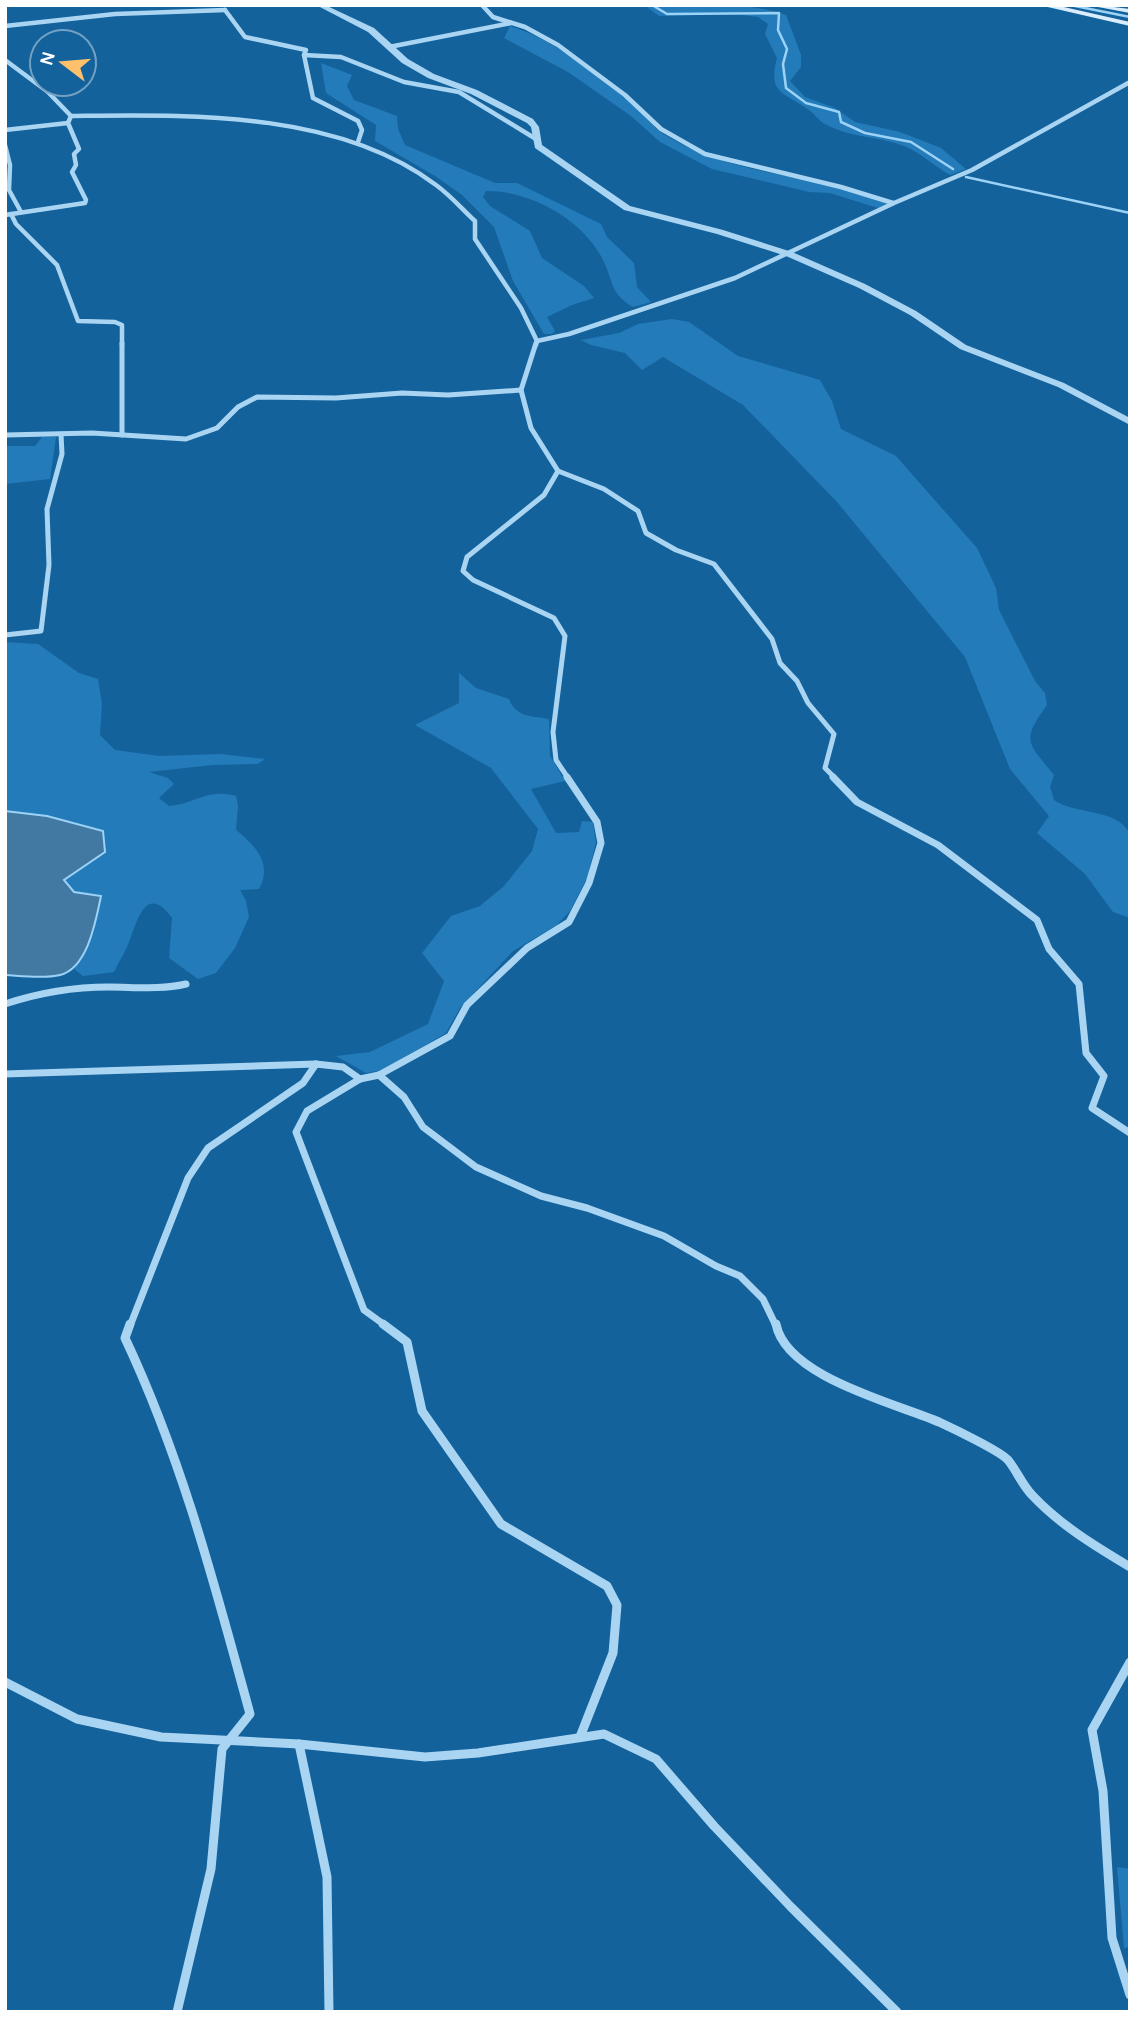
<svg xmlns="http://www.w3.org/2000/svg" width="1135" height="2017" font-family="Karla,sans-serif">
<style>
.green{fill:#237bb9}
.water{fill:#4279a2;stroke:#9cd2f6;stroke-width:2}
.lines{fill:none;stroke-linecap:round;stroke-linejoin:round}
.stream{stroke:#9cd2f6;stroke-width:2.5}
.minor-far3{stroke:#a9d5f3;stroke-width:4.5}
.minor-far2{stroke:#a9d5f3;stroke-width:5}
.minor-far1{stroke:#a9d5f3;stroke-width:7}
.minor{stroke:#a9d5f3;stroke-width:9}
.tertiary{fill:#a9d5f3;fill-rule:evenodd}
.secondary{fill:#d9edfd;fill-rule:evenodd}
</style>
<rect width="100%" height="100%" fill="#14629c"/>
<g class="green">
<path d="M644,5C691,5 742,0 786,15L801,55V67L790,81L805,97L835,108L855,122L900,132L941,148L966,169L950,175C936,167 918,151 904,146C878,136 850,138 825,124C819,121 815,114 809,110C785,92 767,95 777,58L765,34L768,24L758,17L734,14L659,16Z"/>
<path d="M510,26C549,37 603,77 635,105C645,114 653,128 665,135C715,166 776,173 832,186C851,191 870,197 889,203L878,208L830,193L809,192L712,169L660,142L631,116L568,72L504,38Z"/>
<path d="M321,63L352,75L347,86L354,100L397,116L398,129L405,145L495,183H517L601,224L607,237L634,263L637,287L651,302L633,307C609,293 614,281 602,258C582,219 529,190 486,191L483,197L490,206L530,231L542,258L584,286L594,298L572,305L547,317L555,331L552,334H544L513,281L494,227L462,195L435,176L375,141L376,125L326,93Z"/>
<path d="M672,319L689,322L738,356L820,380L832,401L841,429L896,456L977,548L996,588L999,610L1035,681L1045,693L1047,705C1021,741 1027,742 1054,775L1050,787L1054,800C1075,815 1118,808 1130,834V918L1113,912L1085,874L1037,833L1049,816L1010,769L965,657L837,502L743,405L663,357L642,370L625,353L591,345L581,340L619,333L638,324Z"/>
<path d="M42,437H56L50,479L5,484V446H35Z"/>
<path d="M5,642L38,644L79,673L98,679L102,704L100,735L115,750L159,756L220,754L265,759L258,764L212,765L149,772L168,778L174,784L159,798L169,806C195,804 207,788 236,796L238,806L236,830C255,845 273,864 259,889L240,890L246,901L249,917L235,948L216,973L198,979L169,958L172,918C144,880 136,927 127,947C123,956 118,963 114,972L83,976L74,969L94,932L100,896L74,892L63,880L105,852L47,816L5,811Z"/>
<path d="M459,673L476,688L509,699C516,717 531,716 549,719L550,756L565,781L531,789L556,833L579,832L582,821L593,822L596,843L587,878L570,911L556,926L513,951L460,1008L446,1033L383,1070L366,1073L336,1056L370,1052L428,1024L444,981L422,953L451,916L480,906L504,886L532,851L538,829L491,768L415,725L459,703Z"/>
<path d="M1117,1867L1130,1869V1947L1124,1948Z"/>
</g>
<path class="water" d="M5,811L47,816L103,831L105,852L64,880L74,892L101,896C96,920 88,968 60,975C44,979 22,976 5,975Z"/>
<g class="lines">
<g class="stream">
<path d="M652,5L667,14L779,13L778,30L787,49L783,64L786,88L806,103L839,112L841,122L865,133L911,142L953,169"/>
<path d="M1070,5L1130,17"/>
<path d="M966,177L1130,213"/>
</g>
<g class="minor-far3">
<path d="M482,5L493,17L525,27L558,45L625,95L661,129L705,154L841,187L893,203"/>
<path d="M225,10L245,37L306,50L304,55L313,98L358,121L362,130L358,142"/>
<path d="M5,26L115,14L225,10"/>
<path d="M389,47L511,23"/>
<path d="M304,55L341,57L404,82L459,92L536,139"/>
<path d="M5,60L48,92L71,116L68,123L79,149L74,154L76,165L72,172L86,200L85,203L5,215"/>
<path d="M71,116C189,115 337,110 436,185C450,195 462,209 475,221V239L521,308L537,341L536,345"/>
<path d="M5,130L68,123"/>
<path d="M5,145L10,165L9,190L21,212"/>
<path d="M11,214L16,224L57,265L78,321L115,322L122,325V345"/>
<path d="M537,341L569,334L735,278L894,203L972,170L1130,82"/>
</g>
<g class="minor-far2">
<path d="M122,343V435"/>
<path d="M536,343L521,390L531,428L558,471L604,489L638,511L646,533L676,550L714,564L772,639L780,663L797,681L808,703L834,734L825,768L835,778"/>
<path d="M5,435L92,433L186,439L217,428L238,407L257,397L336,398L402,393L448,395L521,390"/>
<path d="M558,471L544,495L467,557L463,571L473,580L554,618L565,636L553,732L556,760L568,778"/>
<path d="M5,635L41,631L49,565L47,509L62,454L61,434"/>
</g>
<g class="minor-far1">
<path d="M833,777L857,802L938,845L1037,920L1049,949L1079,984L1086,1053L1104,1076L1092,1108L1130,1133"/>
<path d="M5,1004C38,993 74,987 109,987C135,987 160,990 186,984"/>
<path d="M5,1074L316,1064L343,1067L360,1079"/>
<path d="M379,1075L404,1097L423,1127L476,1167L541,1196L587,1208L664,1236L716,1266L740,1276L763,1299L776,1326"/>
<path d="M130,1326L188,1178L208,1148L303,1083L316,1064"/>
<path d="M386,1326L364,1310L296,1132L307,1111L360,1079L379,1075L450,1036L467,1005L527,948L569,922L589,883L601,843L597,822L567,777"/>
</g>
<g class="minor">
<path d="M130,1324L125,1338C182,1459 215,1586 250,1714L222,1749L211,1869L177,2012"/>
<path d="M383,1324L407,1342L422,1411L501,1524L607,1586L617,1605L613,1653L580,1737"/>
<path d="M776,1324C786,1377 895,1403 939,1422C952,1428 1000,1451 1008,1460C1017,1471 1022,1485 1032,1495C1060,1525 1095,1546 1130,1567"/>
<path d="M1130,1662L1092,1730L1103,1791L1112,1938L1130,1995"/>
<path d="M5,1682L77,1719L161,1737L299,1744L425,1757L478,1753L604,1734L656,1759L714,1826L791,1907L897,2012"/>
<path d="M299,1744L327,1877L329,2012"/>
</g>
<path class="tertiary" d="M316,5H325L374,28L408,59L434,74L477,90L533,119L539,127L542,145L630,206L723,230L792,252L865,284L916,311L966,345L1064,383L1130,418V425L1058,387L960,349L910,315L859,288L786,256L717,234L624,210L535,148L531,127L527,123L471,94L428,78L402,63L368,32Z"/>
<g class="secondary">
<path d="M1039,5H1055L1130,22V26Z"/>
<path d="M1097,5L1130,9V13L1098,7Z"/>
</g>
</g>
<rect width="1135" height="2017" fill="none" stroke="#ffffff" stroke-width="14"/>
<g transform="translate(63 63) rotate(286)"><circle r="33" fill="#14629c" stroke="#72a1c4" stroke-width="2"/>
<path d="M0-5L12 26L0 18L-12 26Z" fill="#ffc06c"/>
<text y="-10" font-size="19" font-weight="bold" text-anchor="middle" fill="#ffffff">N</text>
</g>
</svg>
